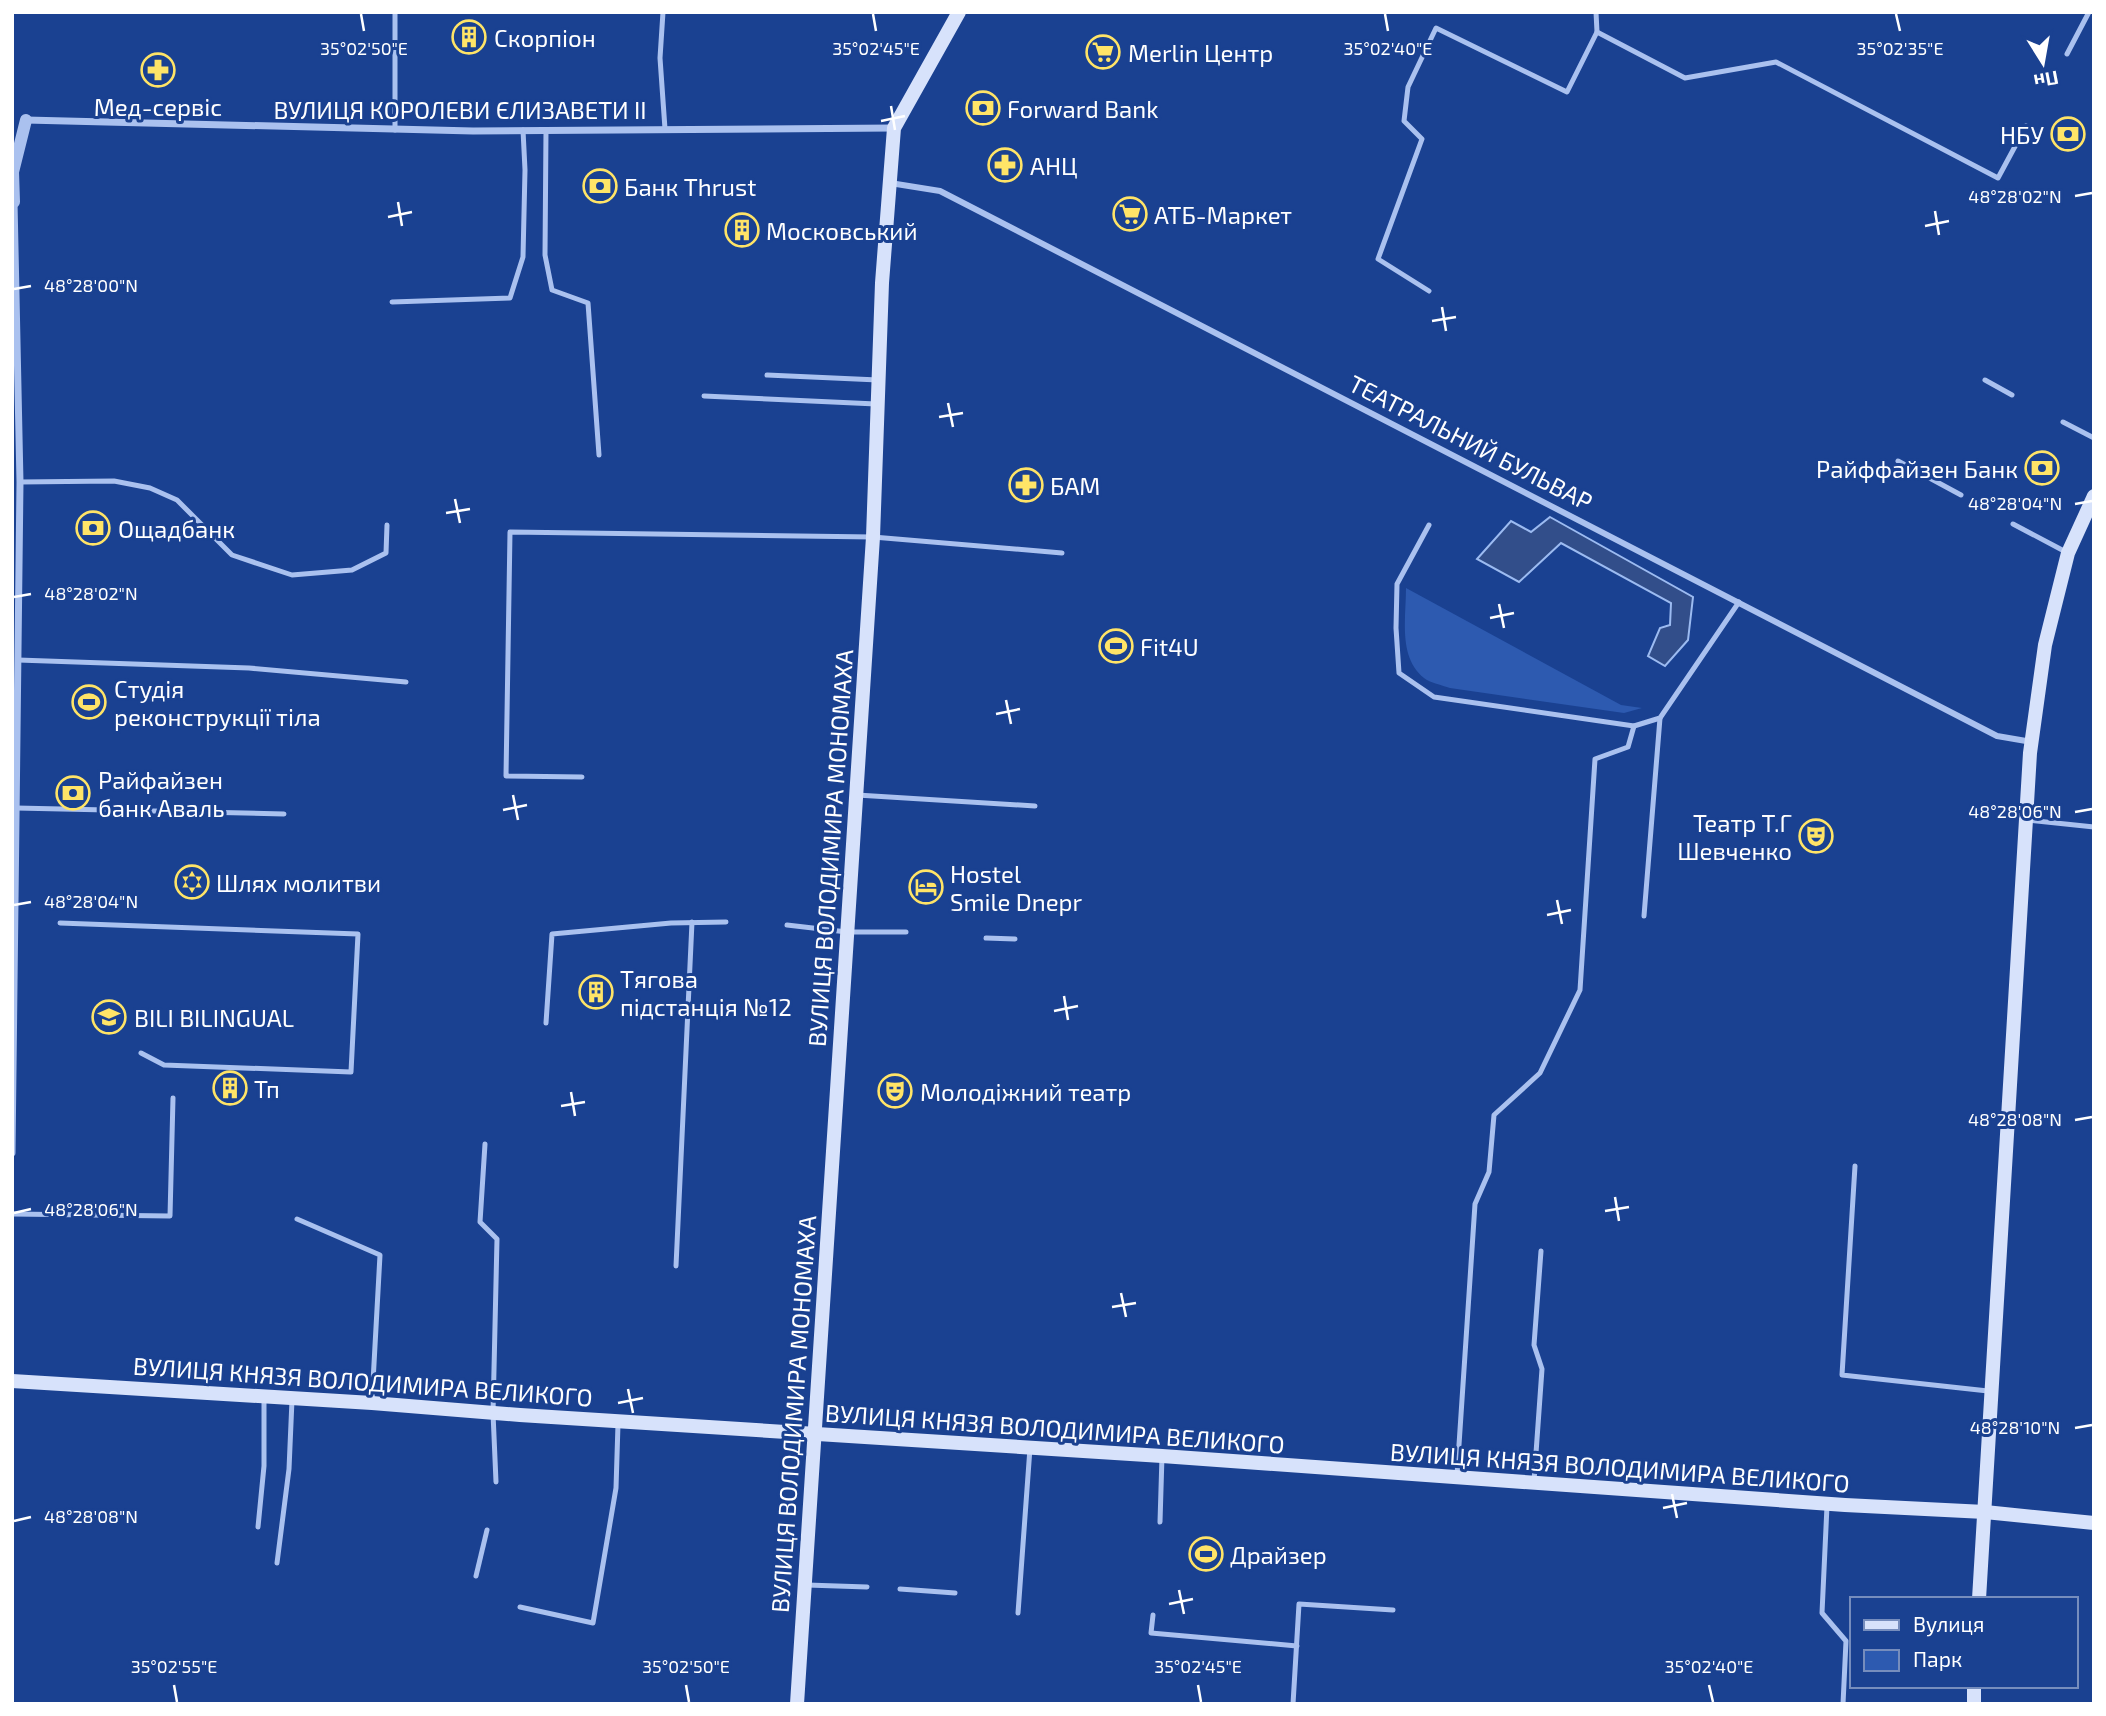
<svg xmlns="http://www.w3.org/2000/svg" width="2106" height="1716" font-family="'Exo 2',sans-serif">
<style>
.green{fill:#2d5ab0}
.water{fill:#324e8a;stroke:#9cbbf1;stroke-width:2}
.lines{fill:none;stroke-linecap:round;stroke-linejoin:round}
.service{stroke:#aac1ef;stroke-width:5}
.pedestrian{stroke:#aac1ef;stroke-width:6}
.minor{stroke:#aac1ef;stroke-width:7}
.tertiary{stroke:#aac1ef;stroke-width:12}
.secondary{stroke:#d7e2fb;stroke-width:14}
.ticks{fill:none;stroke:#fff;stroke-width:2.5}
.labels{text-anchor:middle;dominant-baseline:central;stroke-width:6;stroke-linejoin:round;paint-order:stroke}
.poi-label{font-size:24px;fill:#fff;stroke:#1a4191;text-anchor:start}
.street-label{font-size:24px;fill:#fff;stroke:#1a4191}
.ticks-label{font-size:18px;text-anchor:middle;fill:#fff;stroke:#1a4191;stroke-width:6;stroke-linejoin:round;paint-order:stroke}
</style>
<rect width="100%" height="100%" fill="#1a4191"/>
<path class="green" d="M1406,588L1621,705L1642,708L1624,713L1450,688C1442,685 1430,683 1424,678C1398,657 1406,618 1406,588Z"/>
<path class="water" d="M1550,517L1693,597L1688,640L1665,666L1648,656L1660,628L1670,625L1671,603L1561,543L1519,582L1477,559L1511,521L1531,532Z"/>
<g class="lines">
<g class="service">
<path d="M395,12V130"/>
<path d="M663,12L660,58L665,129"/>
<path d="M1596,12L1597,32L1685,78L1776,62L1998,178L2026,126"/>
<path d="M2067,54L2089,12"/>
<path d="M546,130L545,255L552,290L588,303L599,455"/>
<path d="M1429,291L1378,259L1422,139L1404,121L1408,87L1436,28L1567,92L1597,32"/>
<path d="M392,302L510,298L523,257L525,170L523,130"/>
<path d="M767,375L878,380"/>
<path d="M1985,380L2012,395"/>
<path d="M704,396L876,404"/>
<path d="M2063,422L2094,438"/>
<path d="M1898,461L1961,495"/>
<path d="M20,482L114,481L150,488L177,500L232,555L292,575L352,570L386,553L387,525"/>
<path d="M2013,524L2066,552"/>
<path d="M1429,525L1397,584L1396,628L1399,673L1434,697L1634,726L1660,718L1739,602"/>
<path d="M18,660L249,668L406,682"/>
<path d="M582,777L506,776L510,532L873,537L1062,553"/>
<path d="M857,795L1035,806"/>
<path d="M16,808L284,814"/>
<path d="M2028,820L2094,827"/>
<path d="M1644,916L1660,718"/>
<path d="M60,923L358,934L351,1072L164,1065L141,1053"/>
<path d="M787,925L847,932H906"/>
<path d="M986,938L1015,939"/>
<path d="M546,1023L552,934L671,923L726,922"/>
<path d="M485,1144L480,1222L497,1239L493,1413L496,1482"/>
<path d="M1855,1166L1842,1375L1988,1391"/>
<path d="M12,1214L170,1216L173,1098"/>
<path d="M297,1219L380,1255L372,1400"/>
<path d="M676,1266L692,922"/>
<path d="M1457,1475L1475,1204L1489,1172L1494,1115L1540,1073L1580,990L1595,759L1628,747L1634,726"/>
<path d="M1534,1481L1542,1369L1534,1345L1541,1251"/>
<path d="M1827,1506L1822,1613L1846,1641L1843,1704"/>
<path d="M1160,1522L1162,1456"/>
<path d="M258,1527L264,1466V1397"/>
<path d="M277,1563L289,1469L292,1400"/>
<path d="M476,1576L487,1530"/>
<path d="M807,1585L867,1587"/>
<path d="M900,1589L955,1593"/>
<path d="M520,1607L593,1623L616,1488L618,1424"/>
<path d="M1018,1613L1030,1448"/>
<path d="M1153,1615L1151,1633L1297,1646"/>
<path d="M1293,1704L1299,1604L1393,1610"/>
</g>
<path class="pedestrian" d="M890,183L940,191L1997,736L2032,742"/>
<g class="minor">
<path d="M26,120L473,131L894,128"/>
<path d="M12,1153L20,482L14,202"/>
</g>
<path class="tertiary" d="M14,202L13,172L26,120"/>
<g class="secondary">
<path d="M12,1381L372,1403L520,1415L1162,1456L1845,1505L1985,1512L2094,1523"/>
<path d="M1979,1599L2030,753L2045,645L2068,553L2094,496"/>
<path d="M797,1704L873,537L882,283L894,128L959,12"/>
<path d="M1974,1704V1686"/>
</g>
</g>
<path class="ticks" d="M361,14L364,31M873,14L876,31M1385,14L1388,31M1896,14L1900,31M891,106L895,130M881,121L905,116M2075,196L2092,193M398,202L402,226M1935,211L1939,235M388,217L412,212M1925,226L1949,221M14,289L31,286M1442,307L1446,331M1432,321L1456,317M948,403L953,427M939,417L963,413M455,499L460,523M2075,504L2092,501M446,513L470,509M14,597L31,594M1499,604L1504,628M1490,618L1514,613M1006,700L1011,724M996,714L1020,709M513,795L518,820M503,810L527,805M2075,812L2092,809M1557,900L1562,924M14,905L31,902M1547,915L1571,910M1064,996L1068,1020M1054,1011L1078,1006M571,1092L575,1116M561,1106L585,1102M2075,1120L2092,1117M1615,1197L1619,1221M1605,1211L1629,1207M14,1213L31,1209M1121,1293L1126,1317M1112,1307L1136,1303M628,1389L633,1413M618,1403L643,1398M2075,1428L2092,1425M1672,1494L1677,1518M1663,1508L1687,1503M14,1521L31,1517M1179,1590L1184,1614M1169,1604L1193,1599M174,1685L177,1702M686,1685L689,1702M1198,1685L1201,1702M1709,1685L1713,1702"/>
<defs>
<symbol id="building-ring" viewBox="-11 -11 22 22"><circle r="9.5" fill="#1a4191" stroke="#ffe467" stroke-width="1.5"/><path d="M-4-6H4V6H1V3H-1V6H-4ZM-2.5-4.3h1.7v1.8h-1.7ZM.8-4.3h1.7v1.8H.8ZM-2.5-1h1.7V.8h-1.7ZM.8-1h1.7V.8H.8Z" fill="#ffe467"/></symbol>
<symbol id="supermarket-ring" viewBox="-11 -11 22 22"><circle r="9.5" fill="#1a4191" stroke="#ffe467" stroke-width="1.5"/><path d="M-6-5.5h2.5l.6 2H6L4.5 2H-2.5L-4.4-4H-6ZM-1.5 3.2a1.3 1.3 0 1 0 .1 0ZM3 3.2a1.3 1.3 0 1 0 .1 0Z" fill="#ffe467"/></symbol>
<symbol id="pharmacy-ring" viewBox="-11 -11 22 22"><circle r="9.5" fill="#1a4191" stroke="#ffe467" stroke-width="1.5"/><path d="M-2-6h4v4h4v4h-4v4h-4v-4h-4v-4h4Z" fill="#ffe467"/></symbol>
<symbol id="bank-ring" viewBox="-11 -11 22 22"><circle r="9.5" fill="#1a4191" stroke="#ffe467" stroke-width="1.5"/><path d="M-6-4H6V4H-6ZM0-2.3a2.3 2.3 0 1 0 0 4.6a2.3 2.3 0 1 0 0-4.6Z" fill="#ffe467"/></symbol>
<symbol id="stadium-ring" viewBox="-11 -11 22 22"><circle r="9.5" fill="#1a4191" stroke="#ffe467" stroke-width="1.5"/><path d="M0-5a6.5 5 0 1 0 0 10a6.5 5 0 1 0 0-10ZM-3.5-1.8h7v3.6h-7Z" fill="#ffe467"/></symbol>
<symbol id="theatre-ring" viewBox="-11 -11 22 22"><circle r="9.5" fill="#1a4191" stroke="#ffe467" stroke-width="1.5"/><path d="M-5-5.5Q0-4 5-5.5V0Q5 5 0 6Q-5 5-5 0ZM-3.3-2.5H-1v1.5H-3.3ZM1-2.5H3.3v1.5H1ZM-2.8 1Q0 5.5 2.8 1Z" fill="#ffe467"/></symbol>
<symbol id="synagogue-ring" viewBox="-11 -11 22 22"><circle r="9.5" fill="#1a4191" stroke="#ffe467" stroke-width="1.5"/><path d="M0-6.5L5.6 3.2H-5.6ZM0 6.5L5.6-3.2H-5.6Z" fill="#ffe467"/></symbol>
<symbol id="hotel-ring" viewBox="-11 -11 22 22"><circle r="9.5" fill="#1a4191" stroke="#ffe467" stroke-width="1.5"/><path d="M-6-4.5h1.5V1H6V5H4.5V3h-9V5H-6ZM-4 0a1.8 1.8 0 1 1 3.6 0ZM.5 0V-2.5h3Q6-2.5 6 0Z" fill="#ffe467"/></symbol>
<symbol id="school-ring" viewBox="-11 -11 22 22"><circle r="9.5" fill="#1a4191" stroke="#ffe467" stroke-width="1.5"/><path d="M0-5L7-2L0 1L-7-2ZM-4 1L0 2.5L4 1V4Q0 6-4 4Z" fill="#ffe467"/></symbol>
</defs>
<g fill-rule="evenodd">
<use href="#building-ring" x="450" y="18" width="38" height="38"/>
<use href="#supermarket-ring" x="1084" y="33" width="38" height="38"/>
<use href="#pharmacy-ring" x="139" y="51" width="38" height="38"/>
<use href="#bank-ring" x="964" y="89" width="38" height="38"/>
<use href="#bank-ring" x="2049" y="115" width="38" height="38"/>
<use href="#pharmacy-ring" x="986" y="146" width="38" height="38"/>
<use href="#bank-ring" x="581" y="167" width="38" height="38"/>
<use href="#supermarket-ring" x="1111" y="195" width="38" height="38"/>
<use href="#building-ring" x="723" y="211" width="38" height="38"/>
<use href="#bank-ring" x="2023" y="449" width="38" height="38"/>
<use href="#pharmacy-ring" x="1007" y="466" width="38" height="38"/>
<use href="#bank-ring" x="74" y="509" width="38" height="38"/>
<use href="#stadium-ring" x="1097" y="627" width="38" height="38"/>
<use href="#stadium-ring" x="70" y="683" width="38" height="38"/>
<use href="#bank-ring" x="54" y="774" width="38" height="38"/>
<use href="#theatre-ring" x="1797" y="817" width="38" height="38"/>
<use href="#synagogue-ring" x="173" y="863" width="38" height="38"/>
<use href="#hotel-ring" x="907" y="868" width="38" height="38"/>
<use href="#building-ring" x="577" y="973" width="38" height="38"/>
<use href="#school-ring" x="90" y="998" width="38" height="38"/>
<use href="#building-ring" x="211" y="1069" width="38" height="38"/>
<use href="#theatre-ring" x="876" y="1072" width="38" height="38"/>
<use href="#stadium-ring" x="1187" y="1535" width="38" height="38"/>
</g>
<g class="labels">
<g class="poi-label">
<text x="494" y="37">Скорпіон</text>
<text x="1128" y="52">Merlin Центр</text>
<text x="158" y="106" text-anchor="middle">Мед-сервіс</text>
<text x="1007" y="108">Forward Bank</text>
<text x="2044" y="134" text-anchor="end">НБУ</text>
<text x="1030" y="165">АНЦ</text>
<text x="624" y="186">Банк Thrust</text>
<text x="1154" y="214">АТБ-Маркет</text>
<text x="766" y="230">Московський</text>
<text x="2018" y="468" text-anchor="end">Райффайзен Банк</text>
<text x="1050" y="485">БАМ</text>
<text x="118" y="528">Ощадбанк</text>
<text x="1140" y="646">Fit4U</text>
<text x="114" y="688">Студія<tspan x="114" dy="28">реконструкції тіла</tspan></text>
<text x="98" y="779">Райфайзен<tspan x="98" dy="28">банк Аваль</tspan></text>
<text x="1792" y="822" text-anchor="end">Театр Т.Г<tspan x="1792" dy="28">Шевченко</tspan></text>
<text x="950" y="873">Hostel<tspan x="950" dy="28">Smile Dnepr</tspan></text>
<text x="216" y="882">Шлях молитви</text>
<text x="620" y="978">Тягова<tspan x="620" dy="28">пiдстанцiя №12</tspan></text>
<text x="134" y="1017">BILI BILINGUAL</text>
<text x="254" y="1088">Тп</text>
<text x="920" y="1091">Молодіжний театр</text>
<text x="1230" y="1554">Драйзер</text>
</g>
<g class="street-label">
<text x="460" y="109">ВУЛИЦЯ КОРОЛЕВИ ЄЛИЗАВЕТИ ІІ</text>
<text transform="translate(1471 442) rotate(27)">ТЕАТРАЛЬНИЙ БУЛЬВАР</text>
<text transform="translate(830 848) rotate(-86)">ВУЛИЦЯ ВОЛОДИМИРА МОНОМАХА</text>
<text transform="translate(363 1381) rotate(4)">ВУЛИЦЯ КНЯЗЯ ВОЛОДИМИРА ВЕЛИКОГО</text>
<text transform="translate(793 1414) rotate(-86)">ВУЛИЦЯ ВОЛОДИМИРА МОНОМАХА</text>
<text transform="translate(1055 1428) rotate(4)">ВУЛИЦЯ КНЯЗЯ ВОЛОДИМИРА ВЕЛИКОГО</text>
<text transform="translate(1620 1467) rotate(4)">ВУЛИЦЯ КНЯЗЯ ВОЛОДИМИРА ВЕЛИКОГО</text>
</g>
</g>
<g class="ticks-label">
<text x="364" y="55">35°02'50"E</text>
<text x="876" y="55">35°02'45"E</text>
<text x="1388" y="55">35°02'40"E</text>
<text x="1900" y="55">35°02'35"E</text>
<text x="2015" y="203">48°28'02"N</text>
<text x="91" y="292">48°28'00"N</text>
<text x="2015" y="510">48°28'04"N</text>
<text x="91" y="600">48°28'02"N</text>
<text x="2015" y="818">48°28'06"N</text>
<text x="91" y="908">48°28'04"N</text>
<text x="2015" y="1126">48°28'08"N</text>
<text x="91" y="1216">48°28'06"N</text>
<text x="2015" y="1434">48°28'10"N</text>
<text x="91" y="1523">48°28'08"N</text>
<text x="174" y="1673">35°02'55"E</text>
<text x="686" y="1673">35°02'50"E</text>
<text x="1198" y="1673">35°02'45"E</text>
<text x="1709" y="1673">35°02'40"E</text>
</g>
<rect width="2106" height="1716" fill="none" stroke="#ffffff" stroke-width="28"/>
<rect x="1850" y="1597" width="228" height="91" fill="#1a4191" stroke="#768dbd" stroke-width="2"/>
<rect x="1864" y="1620" width="35" height="10" fill="#d7e2fb" stroke="#768dbd" stroke-width="2"/>
<text x="1913" y="1632" font-size="21" fill="#ffffff">Вулиця</text>
<rect x="1864" y="1650" width="35" height="21" fill="#2d5ab0" stroke="#768dbd" stroke-width="2"/>
<text x="1913" y="1667" font-size="21" fill="#ffffff">Парк</text>
<g transform="translate(2043 63) rotate(169)" stroke="#1a4191" stroke-width="5" paint-order="stroke">
<path d="M0-5L12 26L0 18L-12 26Z" fill="#ffffff"/>
<text y="-10" font-size="19" font-weight="bold" text-anchor="middle" fill="#ffffff">Пн</text>
</g>
</svg>
